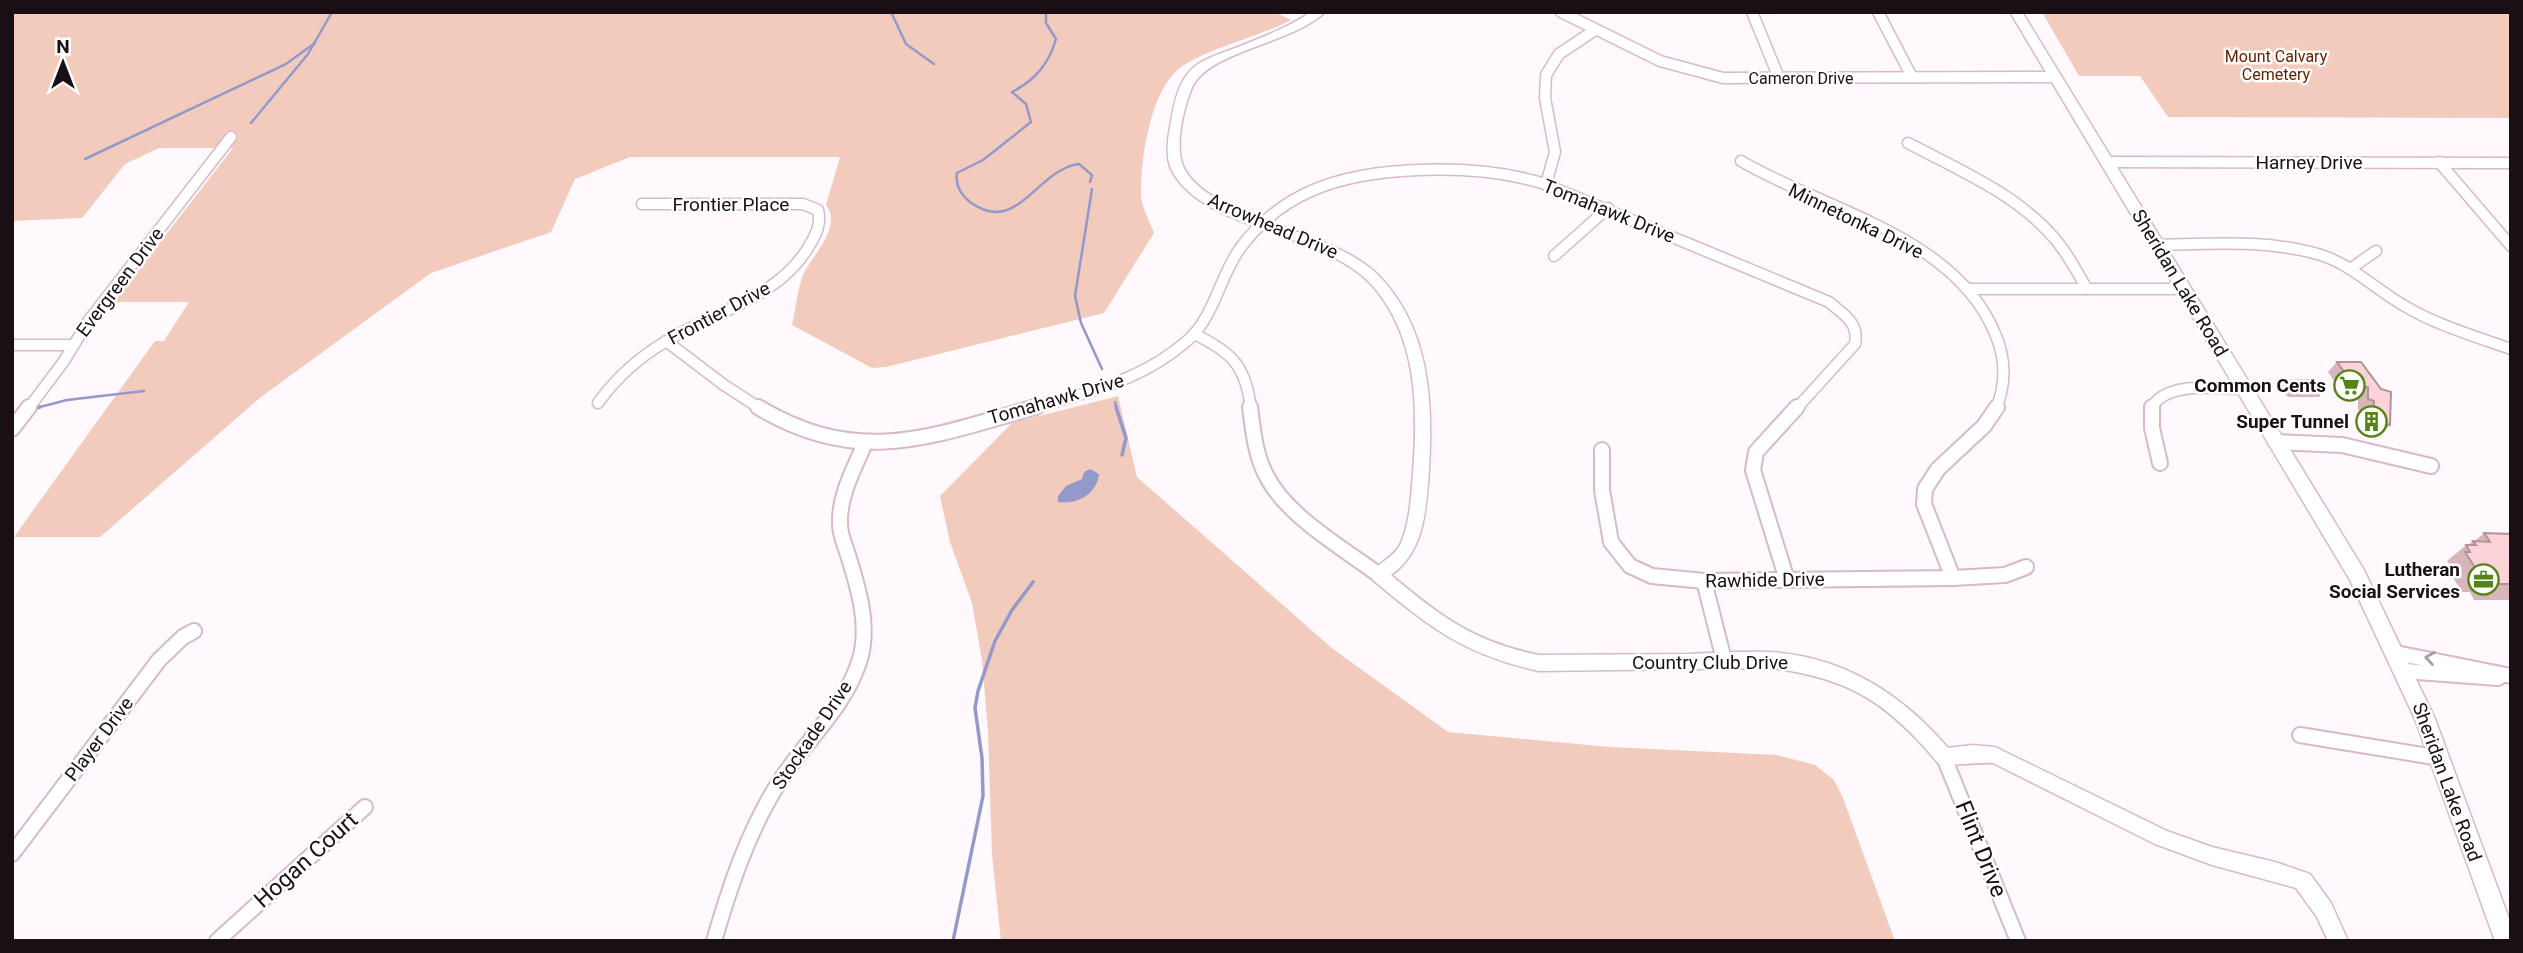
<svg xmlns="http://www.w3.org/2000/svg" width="2523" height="953" font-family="Roboto,sans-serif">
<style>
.green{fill:#f3cbbd}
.water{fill:#9499cc}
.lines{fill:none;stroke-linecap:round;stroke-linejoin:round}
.stream-far1{stroke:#9499cc;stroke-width:2.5}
.stream{stroke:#9499cc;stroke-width:3.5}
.minor-far1-casing{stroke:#d7b9cb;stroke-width:13}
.minor-casing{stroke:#d7b9cb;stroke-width:18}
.tertiary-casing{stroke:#d7b9cb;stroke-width:3}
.secondary-casing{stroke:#d7b9cb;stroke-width:3}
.minor-far1{stroke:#fff;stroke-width:10}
.minor{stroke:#fff;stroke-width:14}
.tertiary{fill:#fff;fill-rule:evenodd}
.secondary{fill:#fff;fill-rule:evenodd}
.wall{fill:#d8b5ba}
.building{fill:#fbd3d8;stroke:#b09497;stroke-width:2}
.oneway{stroke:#a39fa1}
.labels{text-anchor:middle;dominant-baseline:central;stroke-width:5;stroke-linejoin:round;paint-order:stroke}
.far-park-label{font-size:16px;fill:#632002;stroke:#fff}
.far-street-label{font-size:16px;fill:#190f15;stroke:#fff}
.street-label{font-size:19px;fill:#190f15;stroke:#fff}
.poi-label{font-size:19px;font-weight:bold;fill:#190f15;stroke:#fff;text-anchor:end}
.near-street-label{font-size:23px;fill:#190f15;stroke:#fff}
</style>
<rect width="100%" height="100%" fill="#fff8fc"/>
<g class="green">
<path d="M12,12H1275L1291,20C1259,37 1208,48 1181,67C1150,89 1140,161 1141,197C1142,208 1150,222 1154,233L1104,313L886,367L872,368L792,325C796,309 797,290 803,275C812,255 843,228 826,205L840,157H630L575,179L551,232L431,273L261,397L100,537H14L155,341H164L189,302H114L233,148H159L125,164L82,218L12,221Z"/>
<path d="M2042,12H2511V118L2168,117L2140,76H2079Z"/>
<path d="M1118,396L1137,477L1333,649L1448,732L1610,747L1777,755L1815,765L1834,780L1843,798L1895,941H1001L992,854L988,731L982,660L972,603L950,542L940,496L1012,423Z"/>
</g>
<path class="water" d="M1090,469L1099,474C1097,494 1077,505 1058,502V496L1066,486L1082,479L1084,472Z"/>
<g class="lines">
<g class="stream-far1">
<path d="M891,12L906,44L934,64"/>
<path d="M1012,92L1026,104L1031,122L983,160L957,173C955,185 960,194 970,202C1017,237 1037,169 1079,164L1092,175L1090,182"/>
<path d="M1012,92C1035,80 1049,64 1056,39L1046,23V12"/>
<path d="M251,123L308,54L332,12"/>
<path d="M85,159L286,64L315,43"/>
<path d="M1092,189L1075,296L1081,323L1102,369"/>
<path d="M1115,402L1117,409"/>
<path d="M36,408L67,400L144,391"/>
</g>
<g class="stream">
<path d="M1116,407L1126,438L1122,455"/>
<path d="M36,408L40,407"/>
<path d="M953,941L983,796L982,758L975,708L978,691L995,641L1012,610L1033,582"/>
</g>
<defs>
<g id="minor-far1">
<path d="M1561,12L1660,61L1723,78L2055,77"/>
<path d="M1752,12L1779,78"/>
<path d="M1878,12L1912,77"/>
<path d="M1908,143C1959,170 2017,194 2055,239C2068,254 2077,272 2087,289"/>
<path d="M1741,161C1826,211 1957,236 1996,336C2006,360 2006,384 1996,409"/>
<path d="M2107,162L2511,163"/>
<path d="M2439,162L2511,246"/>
<path d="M1546,184L1555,152L1545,98L1546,75L1559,54L1595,30"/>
<path d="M2157,245C2211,244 2268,239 2321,255C2352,265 2375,289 2403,305C2436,325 2474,336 2511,349"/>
<path d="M1554,256L1608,208"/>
<path d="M2350,269L2376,251"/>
<path d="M1969,289H2184"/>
<path d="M1194,334C1232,352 1246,366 1251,409"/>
<path d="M666,341L724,385L761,409"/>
<path d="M12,345H73"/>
<path d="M598,403C616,378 638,358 665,342C717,310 782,298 812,241C818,231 821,221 818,210L803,204H642"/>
<path d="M28,409L64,361L89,320L231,137"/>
<path d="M1030,409C1087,393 1144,380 1189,339C1215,315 1220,275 1241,247C1259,223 1284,203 1311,191C1372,164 1478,164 1542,183L1829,302C1844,315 1859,322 1855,344L1796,409"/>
<path d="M2151,409C2165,380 2217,389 2244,389"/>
</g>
<g id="minor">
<path d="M758,407C859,468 932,436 1036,407"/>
<path d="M1250,407C1253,430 1255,454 1266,475C1286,516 1343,548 1379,575"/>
<path d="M2152,407V428L2160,463"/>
<path d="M12,429L29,407"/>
<path d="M2276,442L2342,445L2431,466"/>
<path d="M1602,450V490L1611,542L1630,566L1652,576L1704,581L1953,578L2005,575L2026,567"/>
<path d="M1953,578L1924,504L1925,489L1938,469L1984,426L1997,407"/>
<path d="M1787,580L1753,470L1756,452L1797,407"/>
<path d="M1704,581L1724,660"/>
<path d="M2396,653L2511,676"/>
<path d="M2404,671L2498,678"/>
<path d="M2300,735L2440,758"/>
<path d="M1944,757L2018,941"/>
<path d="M12,854L159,660L183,637L194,631"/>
<path d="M217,941L365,807"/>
<path d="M714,941C730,886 748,832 778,784C804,742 846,707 860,659C870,625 858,587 848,555C845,545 840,535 840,524C839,495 854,469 865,443"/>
</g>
<path id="tertiary" d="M1311,12H1325C1293,44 1205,51 1191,90C1183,111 1174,147 1184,168C1210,220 1334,228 1380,277C1430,330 1433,402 1429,470C1426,509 1425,551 1391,575C1441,617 1474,642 1539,655C1589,655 1639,654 1689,654C1716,653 1743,651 1769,652C1843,656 1902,694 1948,748L1972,745L1995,747L2167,831L2212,847L2275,862L2310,874L2331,903L2348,941H2328L2317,917L2296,888L2212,865L2155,844L1993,763C1978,762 1948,767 1938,763C1887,702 1849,678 1770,668L1539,671C1465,655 1429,627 1373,580L1371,575C1377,562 1393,559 1400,545C1410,523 1411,497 1413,473C1418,407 1418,335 1370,283C1320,231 1202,231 1171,169C1165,155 1168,136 1171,122C1174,104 1178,82 1192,69C1202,59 1217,55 1230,50C1257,39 1286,29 1311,12Z"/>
<path id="secondary" d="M2010,12H2022L2364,570L2435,719L2511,924V941H2495L2415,719L2350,580Z"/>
</defs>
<use href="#minor-far1" class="minor-far1-casing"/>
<use href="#minor" class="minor-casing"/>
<use href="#tertiary" class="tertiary-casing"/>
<use href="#secondary" class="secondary-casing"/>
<use href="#minor-far1" class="minor-far1"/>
<use href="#minor" class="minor"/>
<use href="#tertiary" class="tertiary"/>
<use href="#secondary" class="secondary"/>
</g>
<g class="wall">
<path d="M2337,362H2361L2390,425L2380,435L2363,430L2364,412L2358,410V398H2346L2328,372Z"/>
<path d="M2283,381L2322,393L2319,397H2288L2279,385Z"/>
<path d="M2484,533L2511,534V600H2474L2470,592H2462L2447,568L2450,565L2447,561L2466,545H2468L2473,541H2475Z"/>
</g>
<g class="building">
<path d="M2337,362H2361L2381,389L2391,392L2390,425L2373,420L2374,401L2368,399V387H2355Z"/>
<path d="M2314,380L2322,393H2291L2283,381Z"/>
<path d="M2484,533L2511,534V584H2494L2489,577H2481L2465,552H2470L2466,545H2476L2473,541L2490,542Z"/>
</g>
<defs><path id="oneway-chevron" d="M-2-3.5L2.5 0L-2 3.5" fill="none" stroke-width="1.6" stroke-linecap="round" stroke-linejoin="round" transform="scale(1.75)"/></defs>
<use class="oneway" href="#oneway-chevron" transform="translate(2430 658) rotate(-171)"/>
<defs>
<symbol id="supermarket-ring" viewBox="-11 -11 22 22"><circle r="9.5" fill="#fff" stroke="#558415" stroke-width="1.5"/><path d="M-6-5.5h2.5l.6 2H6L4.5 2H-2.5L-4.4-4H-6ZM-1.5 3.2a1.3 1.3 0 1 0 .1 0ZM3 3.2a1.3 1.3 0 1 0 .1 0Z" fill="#558415"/></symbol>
<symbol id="building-ring" viewBox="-11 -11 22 22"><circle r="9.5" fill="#fff" stroke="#558415" stroke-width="1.5"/><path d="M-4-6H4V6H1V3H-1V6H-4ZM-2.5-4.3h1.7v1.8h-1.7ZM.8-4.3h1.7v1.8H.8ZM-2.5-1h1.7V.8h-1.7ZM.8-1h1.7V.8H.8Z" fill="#558415"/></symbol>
<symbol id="office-ring" viewBox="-11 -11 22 22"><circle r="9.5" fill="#fff" stroke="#558415" stroke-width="1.5"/><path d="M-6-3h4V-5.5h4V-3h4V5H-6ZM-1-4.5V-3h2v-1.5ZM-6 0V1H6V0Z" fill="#558415"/></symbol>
</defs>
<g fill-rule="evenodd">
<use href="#supermarket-ring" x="2332" y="368" width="35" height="35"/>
<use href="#building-ring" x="2354" y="404" width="35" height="35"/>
<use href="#office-ring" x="2466" y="562" width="35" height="35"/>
</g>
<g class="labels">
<g class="far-park-label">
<text x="2276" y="56">Mount Calvary<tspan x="2276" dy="18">Cemetery</tspan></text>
</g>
<g class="far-street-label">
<text x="1801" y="78">Cameron Drive</text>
</g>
<g class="street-label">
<text x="2309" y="162">Harney Drive</text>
<text x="731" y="204">Frontier Place</text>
<text transform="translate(1609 211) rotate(22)">Tomahawk Drive</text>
<text transform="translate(1856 221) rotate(26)">Minnetonka Drive</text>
<text transform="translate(1273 226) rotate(23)">Arrowhead Drive</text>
<text transform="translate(120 282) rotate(-53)">Evergreen Drive</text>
<text transform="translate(2180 283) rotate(59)">Sheridan Lake Road</text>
<text transform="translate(719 313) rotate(-28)">Frontier Drive</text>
<text transform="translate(1056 399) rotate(-16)">Tomahawk Drive</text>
<text transform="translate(1765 580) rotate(-1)">Rawhide Drive</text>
<text x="1710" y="662">Country Club Drive</text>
<text transform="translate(812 735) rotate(-56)">Stockade Drive</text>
<text transform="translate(99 739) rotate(-53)">Player Drive</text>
<text transform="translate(2447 782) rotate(70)">Sheridan Lake Road</text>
</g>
<g class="poi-label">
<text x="2326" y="385">Common Cents</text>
<text x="2349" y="421">Super Tunnel</text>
<text x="2460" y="569">Lutheran<tspan x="2460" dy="22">Social Services</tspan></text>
</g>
<g class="near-street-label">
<text transform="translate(1981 849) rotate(68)">Flint Drive</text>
<text transform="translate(306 860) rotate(-42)">Hogan Court</text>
</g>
</g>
<rect width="2523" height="953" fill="none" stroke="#190f15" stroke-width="28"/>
<g transform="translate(63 63)" stroke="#ffffff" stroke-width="5" paint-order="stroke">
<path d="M0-5L12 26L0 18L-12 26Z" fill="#190f15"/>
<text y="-10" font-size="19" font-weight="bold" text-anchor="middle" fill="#190f15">N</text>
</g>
</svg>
